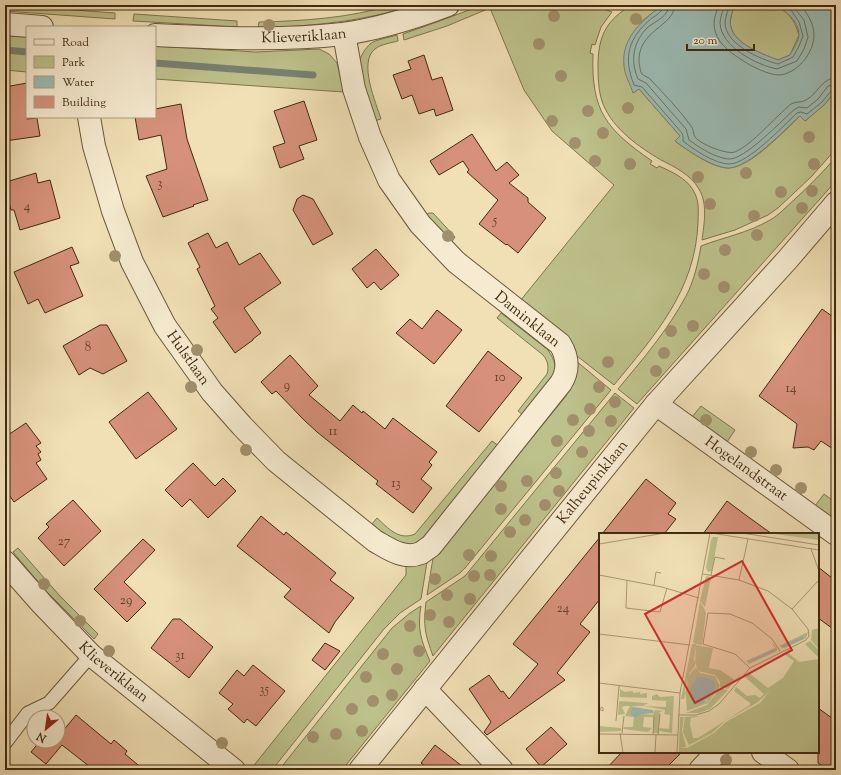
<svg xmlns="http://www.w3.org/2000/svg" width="841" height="775" font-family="'Sorts Mill Goudy',serif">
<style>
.green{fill:#bdc18b;stroke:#7e754e}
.water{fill:#9cbcb4;stroke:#778172}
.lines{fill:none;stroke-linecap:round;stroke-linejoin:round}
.shore{stroke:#6e7262;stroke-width:1}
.stream{stroke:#778172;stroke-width:7}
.building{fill:#d7917b;stroke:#402910}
.service-casing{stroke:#6c573a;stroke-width:15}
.minor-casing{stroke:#6c573a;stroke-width:24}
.tertiary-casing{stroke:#6c573a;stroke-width:24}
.service{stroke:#f6ebd0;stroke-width:13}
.minor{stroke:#f6ebd0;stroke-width:22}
.tertiary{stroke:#f6ebd0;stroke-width:22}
.tree{fill:#a1906c}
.labels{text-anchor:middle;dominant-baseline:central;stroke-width:4;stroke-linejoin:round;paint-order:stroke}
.number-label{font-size:13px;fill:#66432b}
.street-label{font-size:15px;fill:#402910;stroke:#f6ebd0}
.inset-river{fill:none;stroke:#9cbcb4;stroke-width:2}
.inset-road{fill:none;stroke:#aa9774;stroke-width:1}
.view{fill:#d62828;fill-opacity:0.15;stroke:#d62828;stroke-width:2}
.inset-edge{fill:none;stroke:#402910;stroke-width:2}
</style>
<rect width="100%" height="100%" fill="#f1e0b6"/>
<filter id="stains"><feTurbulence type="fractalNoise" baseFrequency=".005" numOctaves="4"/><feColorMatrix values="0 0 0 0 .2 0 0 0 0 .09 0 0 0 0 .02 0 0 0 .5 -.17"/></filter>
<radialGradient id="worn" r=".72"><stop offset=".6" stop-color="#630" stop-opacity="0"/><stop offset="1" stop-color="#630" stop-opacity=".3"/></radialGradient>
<g class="green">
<path d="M5,5L115,13V19L5,11Z"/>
<path d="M392,5H413C363,22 311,26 258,28L259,22C303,21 350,18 392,5Z"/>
<path d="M482,5H593L612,12L601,27L595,45L592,44L590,53L593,54C591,111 606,129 652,161L650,164L657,168L659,166C672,172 686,178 693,190C700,201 698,212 698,223C695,291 655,335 614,385L572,352L520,301L614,185L552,131L524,90L490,8L447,26L404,40L403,34L448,18Z"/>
<path d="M631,5H662L641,22L633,93L639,89L680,136L675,141C687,150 714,169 729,168C751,167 784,131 800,116L805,121L824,105L836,91V149L811,177L778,208L768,215L735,230L702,240C704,224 708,204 699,189C691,175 675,167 661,160C639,147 613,129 603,104C598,91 598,76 598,62C599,33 608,20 631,5Z"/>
<path d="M736,5C767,5 789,0 799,35L790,55L778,60C760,53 725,41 731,17C732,12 733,9 736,5Z"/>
<path d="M134,14L237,21V27L133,21Z"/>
<path d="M397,35L398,41C391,43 381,44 375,49C358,62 376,103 381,119L374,121C370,106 358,75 360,60C361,55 366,48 370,44C377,39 388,38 397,35Z"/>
<path d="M5,36L27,37V72L5,70Z"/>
<path d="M155,46L256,52L319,49L329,54L337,63L344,92L155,79Z"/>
<path d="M836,157V181L637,404L618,389C642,360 668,330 686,296C694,281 698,263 701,246C724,237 748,233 770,220C779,215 787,206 795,199C810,185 823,172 836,157Z"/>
<path d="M429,213H433L455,237L451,243L426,215Z"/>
<path d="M501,313L548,350C551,355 554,359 555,365C557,379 532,404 523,415L518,411L547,374C549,367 548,361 543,355L497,318Z"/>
<path d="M575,360L611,390L465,568L460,573L427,595L433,558L444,546L566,396L573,381Z"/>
<path d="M615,393L634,408L433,656C425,634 423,626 426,602L465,576Z"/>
<path d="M701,406L735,430L727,442L692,417Z"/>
<path d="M492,441L499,446L424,538C421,540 417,543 413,545C401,549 381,532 372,524L377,518C388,528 399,541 415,534Z"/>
<path d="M824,494L836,503V521L815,506Z"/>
<path d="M18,548L60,596L98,634L94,639L45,590L13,552Z"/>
<path d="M427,562L421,599L400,613L384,629L272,770L251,769L406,575V566H414Z"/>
<path d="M421,606C417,628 421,641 430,661L342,770H279L392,628L410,613Z"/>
</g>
<path class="water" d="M662,5H736C733,9 732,12 731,17C725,41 760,53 778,60L790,55C793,49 799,41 799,34C798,20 786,12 776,5H836V91L824,105L805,121L800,116C784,130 750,167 729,168C713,168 687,150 675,141L680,136L639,89L633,93C631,86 627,79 625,72C618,40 640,23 662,5Z"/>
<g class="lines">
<g class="shore">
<path d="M664,5C663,11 657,15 652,18C628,38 623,57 634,85L642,87L682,133L683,136V141C693,149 715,164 729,164C748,164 783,126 797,113L801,112L807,114L822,102L832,90L836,89"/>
<path d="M669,5C669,16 656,21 648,27C633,42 630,60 638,79L646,83L686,129L689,140C700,148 714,157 728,159C744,161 782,120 795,109L799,107L807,108L818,99L828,86L836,84"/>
<path d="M675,5C674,27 637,30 639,63C640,66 640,72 642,74C644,76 648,77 650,79C664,94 679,109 691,126C694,129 693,134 695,137C700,144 727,155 735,152C753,144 775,117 791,104C796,101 802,103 806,100C818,94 821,78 836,78"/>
<path d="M719,5C717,11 714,17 714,23C714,44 734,55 750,65C758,69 770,75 779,75C797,74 814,53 814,35C814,23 807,14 801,5"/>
<path d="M725,5C723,11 720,17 720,23C721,47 757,65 777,69L797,61L804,49L808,37L804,20L792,5"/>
<path d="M730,5C728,10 725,18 725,23C726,45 760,59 778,64L793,57L799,46L803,36L799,22L791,10L783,5"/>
</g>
<g class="stream">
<path d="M5,50L27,52"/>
<path d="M155,63L313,75"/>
</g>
</g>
<g class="building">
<path d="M424,55L432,80L442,77L453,110L436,116L434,109L419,114L412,95L402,99L393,75L411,69L408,61Z"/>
<path d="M27,83V119L37,118L40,136L5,141V87Z"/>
<path d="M304,101L317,140L299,146L304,159L280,168L273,147L285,143L274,111Z"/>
<path d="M181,104L187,139L208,200L193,205L194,206L163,217L146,176L167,169L161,135L139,140L135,117H155V109Z"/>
<path d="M472,134L496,171L507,162L519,175L509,183L528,198V202L546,218L518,253L507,244L506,245L479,224L498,200L467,172L469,170L463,161L439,175L430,161Z"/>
<path d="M36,173L38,183L50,180L60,218L20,230L14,210H11L6,192L9,191L6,182Z"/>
<path d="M303,195L313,199L333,234L313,245L293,210L297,199Z"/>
<path d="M208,233L216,248L227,242L239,265L260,253L281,283L244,308L261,333L253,339V340L235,353L213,322L218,318L211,309L215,306L197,269L200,267L188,243Z"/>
<path d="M72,247L79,263L70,266L83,296L45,313L38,299L28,304L14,272Z"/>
<path d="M376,249L399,275L381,290L374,282L367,288L352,269Z"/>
<path d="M822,309L836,319V451L821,441L814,450L808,447L793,448L797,424L759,396Z"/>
<path d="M437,310L462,330L434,364L396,333L410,319L422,329Z"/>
<path d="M100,325H107L127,361L103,374L90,368L79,375L63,346Z"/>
<path d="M488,351L522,378L479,432L446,406Z"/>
<path d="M290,355L318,386L309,395L340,421L353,405L362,413L363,411L385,429L393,418L437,452L429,462L432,465L421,479L432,488L413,513L376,484L378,481L317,432L304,420L276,391L272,394L261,382Z"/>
<path d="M148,392L177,429L136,459L109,422Z"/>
<path d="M26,423L41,443L36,446L41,452L38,454L41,460L36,463L47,479L14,502L5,489V437Z"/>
<path d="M193,463L215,486L223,478L236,491L208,518L190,499L182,507L165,490Z"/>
<path d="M646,479L676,503L668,514L676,519L664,534H602Z"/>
<path d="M73,500L101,531L64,566L38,538L49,527L46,524Z"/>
<path d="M727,501L747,516L772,534H703Z"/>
<path d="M261,516L284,535L286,532L336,573L330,580L354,598L335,622L329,633L284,597L291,589L237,546Z"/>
<path d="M600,537V599L580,624L590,632L557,673L565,680L487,735L484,732L491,722L469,689L489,675L501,692L503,691L509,699L538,664L513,644Z"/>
<path d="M143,539L155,550L124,582L146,603L127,622L94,589Z"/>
<path d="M818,567L836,581V631L818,618Z"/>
<path d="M173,619H180L213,647L189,678L151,648Z"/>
<path d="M325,643L340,651L325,670L312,660Z"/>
<path d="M253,665L285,691L256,726L247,719L244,723L228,709L233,704L219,693L237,670L244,676Z"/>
<path d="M818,708L836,721V770H828L818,763Z"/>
<path d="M76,715L111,744L114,740L127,751L125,754L144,770H94L62,745L46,764L31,752L40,741H58V737Z"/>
<path d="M551,727L567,744L541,767L526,749Z"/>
<path d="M435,745L467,770H430L421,763Z"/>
<path d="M622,752H682L664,770H605Z"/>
</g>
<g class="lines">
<defs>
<path id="service" d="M5,743L28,713L49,703L91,655"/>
<g id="minor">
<path d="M5,24L42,27"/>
<path id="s1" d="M155,35C217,38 281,41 343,34C378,29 414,18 448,5"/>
<path id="s2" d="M89,117L94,146L113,211L132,262L165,326L212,392L242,426L276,461L375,541C389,549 404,560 421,553C424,551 428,548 431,546L561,383C569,370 568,357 560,344L456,262L420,224L389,180L370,137L354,89L344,34"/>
<path id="s3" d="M656,404L836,534"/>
<path id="s4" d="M5,562L42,604L91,655L234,770"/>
<path d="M425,689L502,770"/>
<path d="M763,752L788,770"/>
<path d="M700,770L717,752"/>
</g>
<g id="tertiary">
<path id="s5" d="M360,770L656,404L788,259L836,203"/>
</g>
</defs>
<use href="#service" class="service-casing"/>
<use href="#minor" class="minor-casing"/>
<use href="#tertiary" class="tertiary-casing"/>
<use href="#service" class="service"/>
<use href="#minor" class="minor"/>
<use href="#tertiary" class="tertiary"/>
</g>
<g class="tree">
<circle cx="554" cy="16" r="6"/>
<circle cx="636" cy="19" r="6"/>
<circle cx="269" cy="25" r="6"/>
<circle cx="539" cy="44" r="6"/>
<circle cx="561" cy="76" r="6"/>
<circle cx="628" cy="108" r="6"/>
<circle cx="588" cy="111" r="6"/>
<circle cx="552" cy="121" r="6"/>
<circle cx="603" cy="133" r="6"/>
<circle cx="809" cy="137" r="6"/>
<circle cx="575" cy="143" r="6"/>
<circle cx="595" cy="161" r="6"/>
<circle cx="630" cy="164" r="6"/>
<circle cx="814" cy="164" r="6"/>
<circle cx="746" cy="173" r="6"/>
<circle cx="698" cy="177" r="6"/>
<circle cx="812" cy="191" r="6"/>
<circle cx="781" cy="192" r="6"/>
<circle cx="710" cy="204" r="6"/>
<circle cx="802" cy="208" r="6"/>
<circle cx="754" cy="216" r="6"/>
<circle cx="757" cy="235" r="6"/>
<circle cx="448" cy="236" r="6"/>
<circle cx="725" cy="250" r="6"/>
<circle cx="115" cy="256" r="6"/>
<circle cx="704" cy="274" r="6"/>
<circle cx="724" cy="287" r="6"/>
<circle cx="693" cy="326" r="6"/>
<circle cx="671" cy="331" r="6"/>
<circle cx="197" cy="350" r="6"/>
<circle cx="664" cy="353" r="6"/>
<circle cx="608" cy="362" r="6"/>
<circle cx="656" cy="371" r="6"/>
<circle cx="191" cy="387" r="6"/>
<circle cx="599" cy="387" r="6"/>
<circle cx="615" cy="402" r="6"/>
<circle cx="590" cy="409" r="6"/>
<circle cx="573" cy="420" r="6"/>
<circle cx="706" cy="420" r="6"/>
<circle cx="611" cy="421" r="6"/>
<circle cx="589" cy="431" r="6"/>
<circle cx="557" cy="441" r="6"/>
<circle cx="246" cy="450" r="6"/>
<circle cx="582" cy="452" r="6"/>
<circle cx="751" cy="452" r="6"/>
<circle cx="776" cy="470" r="6"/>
<circle cx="556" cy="473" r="6"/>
<circle cx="527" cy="481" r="6"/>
<circle cx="501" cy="486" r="6"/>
<circle cx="801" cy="488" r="6"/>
<circle cx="559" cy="491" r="6"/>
<circle cx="545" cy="505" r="6"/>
<circle cx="501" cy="509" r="6"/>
<circle cx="525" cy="520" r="6"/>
<circle cx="510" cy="532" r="6"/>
<circle cx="469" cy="555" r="6"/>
<circle cx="491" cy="556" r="6"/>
<circle cx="490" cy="575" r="6"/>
<circle cx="474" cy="576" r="6"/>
<circle cx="435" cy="579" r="6"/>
<circle cx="44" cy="584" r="6"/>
<circle cx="447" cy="595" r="6"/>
<circle cx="470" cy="599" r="6"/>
<circle cx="430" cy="615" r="6"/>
<circle cx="80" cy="621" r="6"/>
<circle cx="449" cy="622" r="6"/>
<circle cx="410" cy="626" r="6"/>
<circle cx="109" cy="651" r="6"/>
<circle cx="419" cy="651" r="6"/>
<circle cx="383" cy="654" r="6"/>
<circle cx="397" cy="669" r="6"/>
<circle cx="366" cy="677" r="6"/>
<circle cx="392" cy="695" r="6"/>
<circle cx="373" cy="701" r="6"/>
<circle cx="352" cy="709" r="6"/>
<circle cx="362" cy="731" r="6"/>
<circle cx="336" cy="734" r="6"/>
<circle cx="313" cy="737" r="6"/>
<circle cx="222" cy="743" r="6"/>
<circle cx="726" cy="760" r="6"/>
</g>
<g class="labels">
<g class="number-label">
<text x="160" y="184">3</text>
<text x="27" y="207">4</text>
<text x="495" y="221">5</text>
<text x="88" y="348">8</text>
<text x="500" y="378">10</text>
<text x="287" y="386">9</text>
<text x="791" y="389">14</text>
<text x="333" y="432">11</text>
<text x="396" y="484">13</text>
<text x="64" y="542">27</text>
<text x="126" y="601">29</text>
<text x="563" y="609">24</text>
<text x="180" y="656">31</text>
<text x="264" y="690">35</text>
</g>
<g class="street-label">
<text stroke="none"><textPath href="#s1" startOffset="149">Klieveriklaan</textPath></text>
<text transform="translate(527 320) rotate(39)">Daminklaan</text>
<text stroke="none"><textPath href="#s2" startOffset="263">Hulstlaan</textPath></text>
<text stroke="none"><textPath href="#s3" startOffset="111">Hogelandstraat</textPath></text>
<text stroke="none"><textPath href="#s5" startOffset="370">Kalheupinklaan</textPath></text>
<text stroke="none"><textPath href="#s4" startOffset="155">Klieveriklaan</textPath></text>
</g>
</g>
<g transform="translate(599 533)">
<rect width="220" height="220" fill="#f1e0b6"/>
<path d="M168,0H220V7ZM119,4L113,38L109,39L107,35L112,7L114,4ZM107,43L112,44L106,74L101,68ZM101,69L105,75L97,111L94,110ZM105,75L107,80L103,112L97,111ZM220,95V116L212,107L213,97ZM209,99L207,105L185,115L180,113ZM172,108L178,115V118L150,131L147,128L176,115ZM211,108L220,117V125L206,111ZM93,111H97L96,133L90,141L85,166H82ZM97,112L114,115L110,135L121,137L136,147L144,139L129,156L121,154V149L116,142L99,138L95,126ZM188,119L200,129L220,126V220H80V214L88,215L99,209L115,200L127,189L161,170L171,158L159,169L126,188L113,200L90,212L84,199L86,184L102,183L92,185L91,191L94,205H99L151,172V170L135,158L137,154L148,163L156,162L161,165L165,161L146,144L150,140L169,155L184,145L195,128L185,121ZM97,134L101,140L116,143L121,153L109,170L88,178L86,155L90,142ZM106,145L113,147L108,168L95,171L93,155L96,147ZM121,155L129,157L111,176L100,180H87L108,172ZM21,156L26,159L34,158V160L41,159V161L48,160V165L21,164ZM58,161L61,164L75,163L73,200L60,198L61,195L70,196L71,182L65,181L66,177L45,173L67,174V168L53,167V163ZM22,168L46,170H49L44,173H26L23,174L26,181L19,182L20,169ZM31,173L45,175L33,174L37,185L44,181L54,182L56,177L65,178L61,179L59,200H54V184H45L44,194L53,195L49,199L24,196L25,194H34L35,184L26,183ZM81,184H85L83,198L87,214H80ZM0,193L22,195V198L0,199Z" fill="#bdc18b" fill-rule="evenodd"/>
<path d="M106,144L116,148V159L103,171H95L91,164L92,154L98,144ZM33,174L54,177L55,180L44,181L37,185L32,182Z" fill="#9cbcb4"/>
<path class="inset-river" d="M183,114L204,105M152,128L175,117"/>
<path class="inset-road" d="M112,0L220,17M143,0L220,12M0,11L66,0M212,16L220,38M0,42L63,54L100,65M112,42L116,24L126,26M28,47L27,75L61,79L68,55M140,47L149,6M55,52L57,39L62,40M193,76L220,47M0,101L91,112M151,135L136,121L104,111L109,80L131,81L153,90L173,106L181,118M0,150L81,160M3,174L4,175V178L0,176ZM80,182H97L110,178L120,171L151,135L207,107L210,103L209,96L193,76L169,58L140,47L104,41M17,188L20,153M21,200L24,220M23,200L25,183M0,201L79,202M54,202L55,184M59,202L61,181M56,220L57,202M78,220L81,160L111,0"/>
<path class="view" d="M143,28L193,117L96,170L46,81Z"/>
<rect width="220" height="220" class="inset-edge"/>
</g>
<rect width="841" height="775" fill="none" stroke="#f1e0b6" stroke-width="20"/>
<rect x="6" y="6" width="829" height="763" fill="none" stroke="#402910" stroke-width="2"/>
<rect x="10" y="10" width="821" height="755" fill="none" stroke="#402910"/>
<rect x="26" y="26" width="130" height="92" fill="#f6ebd0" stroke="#ad9d83"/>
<rect x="34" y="39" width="20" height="6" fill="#f6ebd0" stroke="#ad9d83"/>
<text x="62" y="46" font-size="12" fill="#402910">Road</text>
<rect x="34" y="56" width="20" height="12" fill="#bdc18b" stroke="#ad9d83"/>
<text x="62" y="66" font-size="12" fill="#402910">Park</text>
<rect x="34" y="76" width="20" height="12" fill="#9cbcb4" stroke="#ad9d83"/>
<text x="62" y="86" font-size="12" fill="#402910">Water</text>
<rect x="34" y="96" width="20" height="12" fill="#d7917b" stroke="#ad9d83"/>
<text x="62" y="106" font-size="12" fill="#402910">Building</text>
<g transform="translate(46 729) rotate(209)"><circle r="19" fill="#f6ebd0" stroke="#ad9d83"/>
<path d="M0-3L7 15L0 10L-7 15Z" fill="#8f2418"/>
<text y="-6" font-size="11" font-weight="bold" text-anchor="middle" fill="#402910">N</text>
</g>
<path d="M687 44v6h67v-6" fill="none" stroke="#402910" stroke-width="2"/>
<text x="693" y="44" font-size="12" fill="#402910" stroke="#f6ebd0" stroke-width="3" paint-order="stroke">20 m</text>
<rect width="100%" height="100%" filter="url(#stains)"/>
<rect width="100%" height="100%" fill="url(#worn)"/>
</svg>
